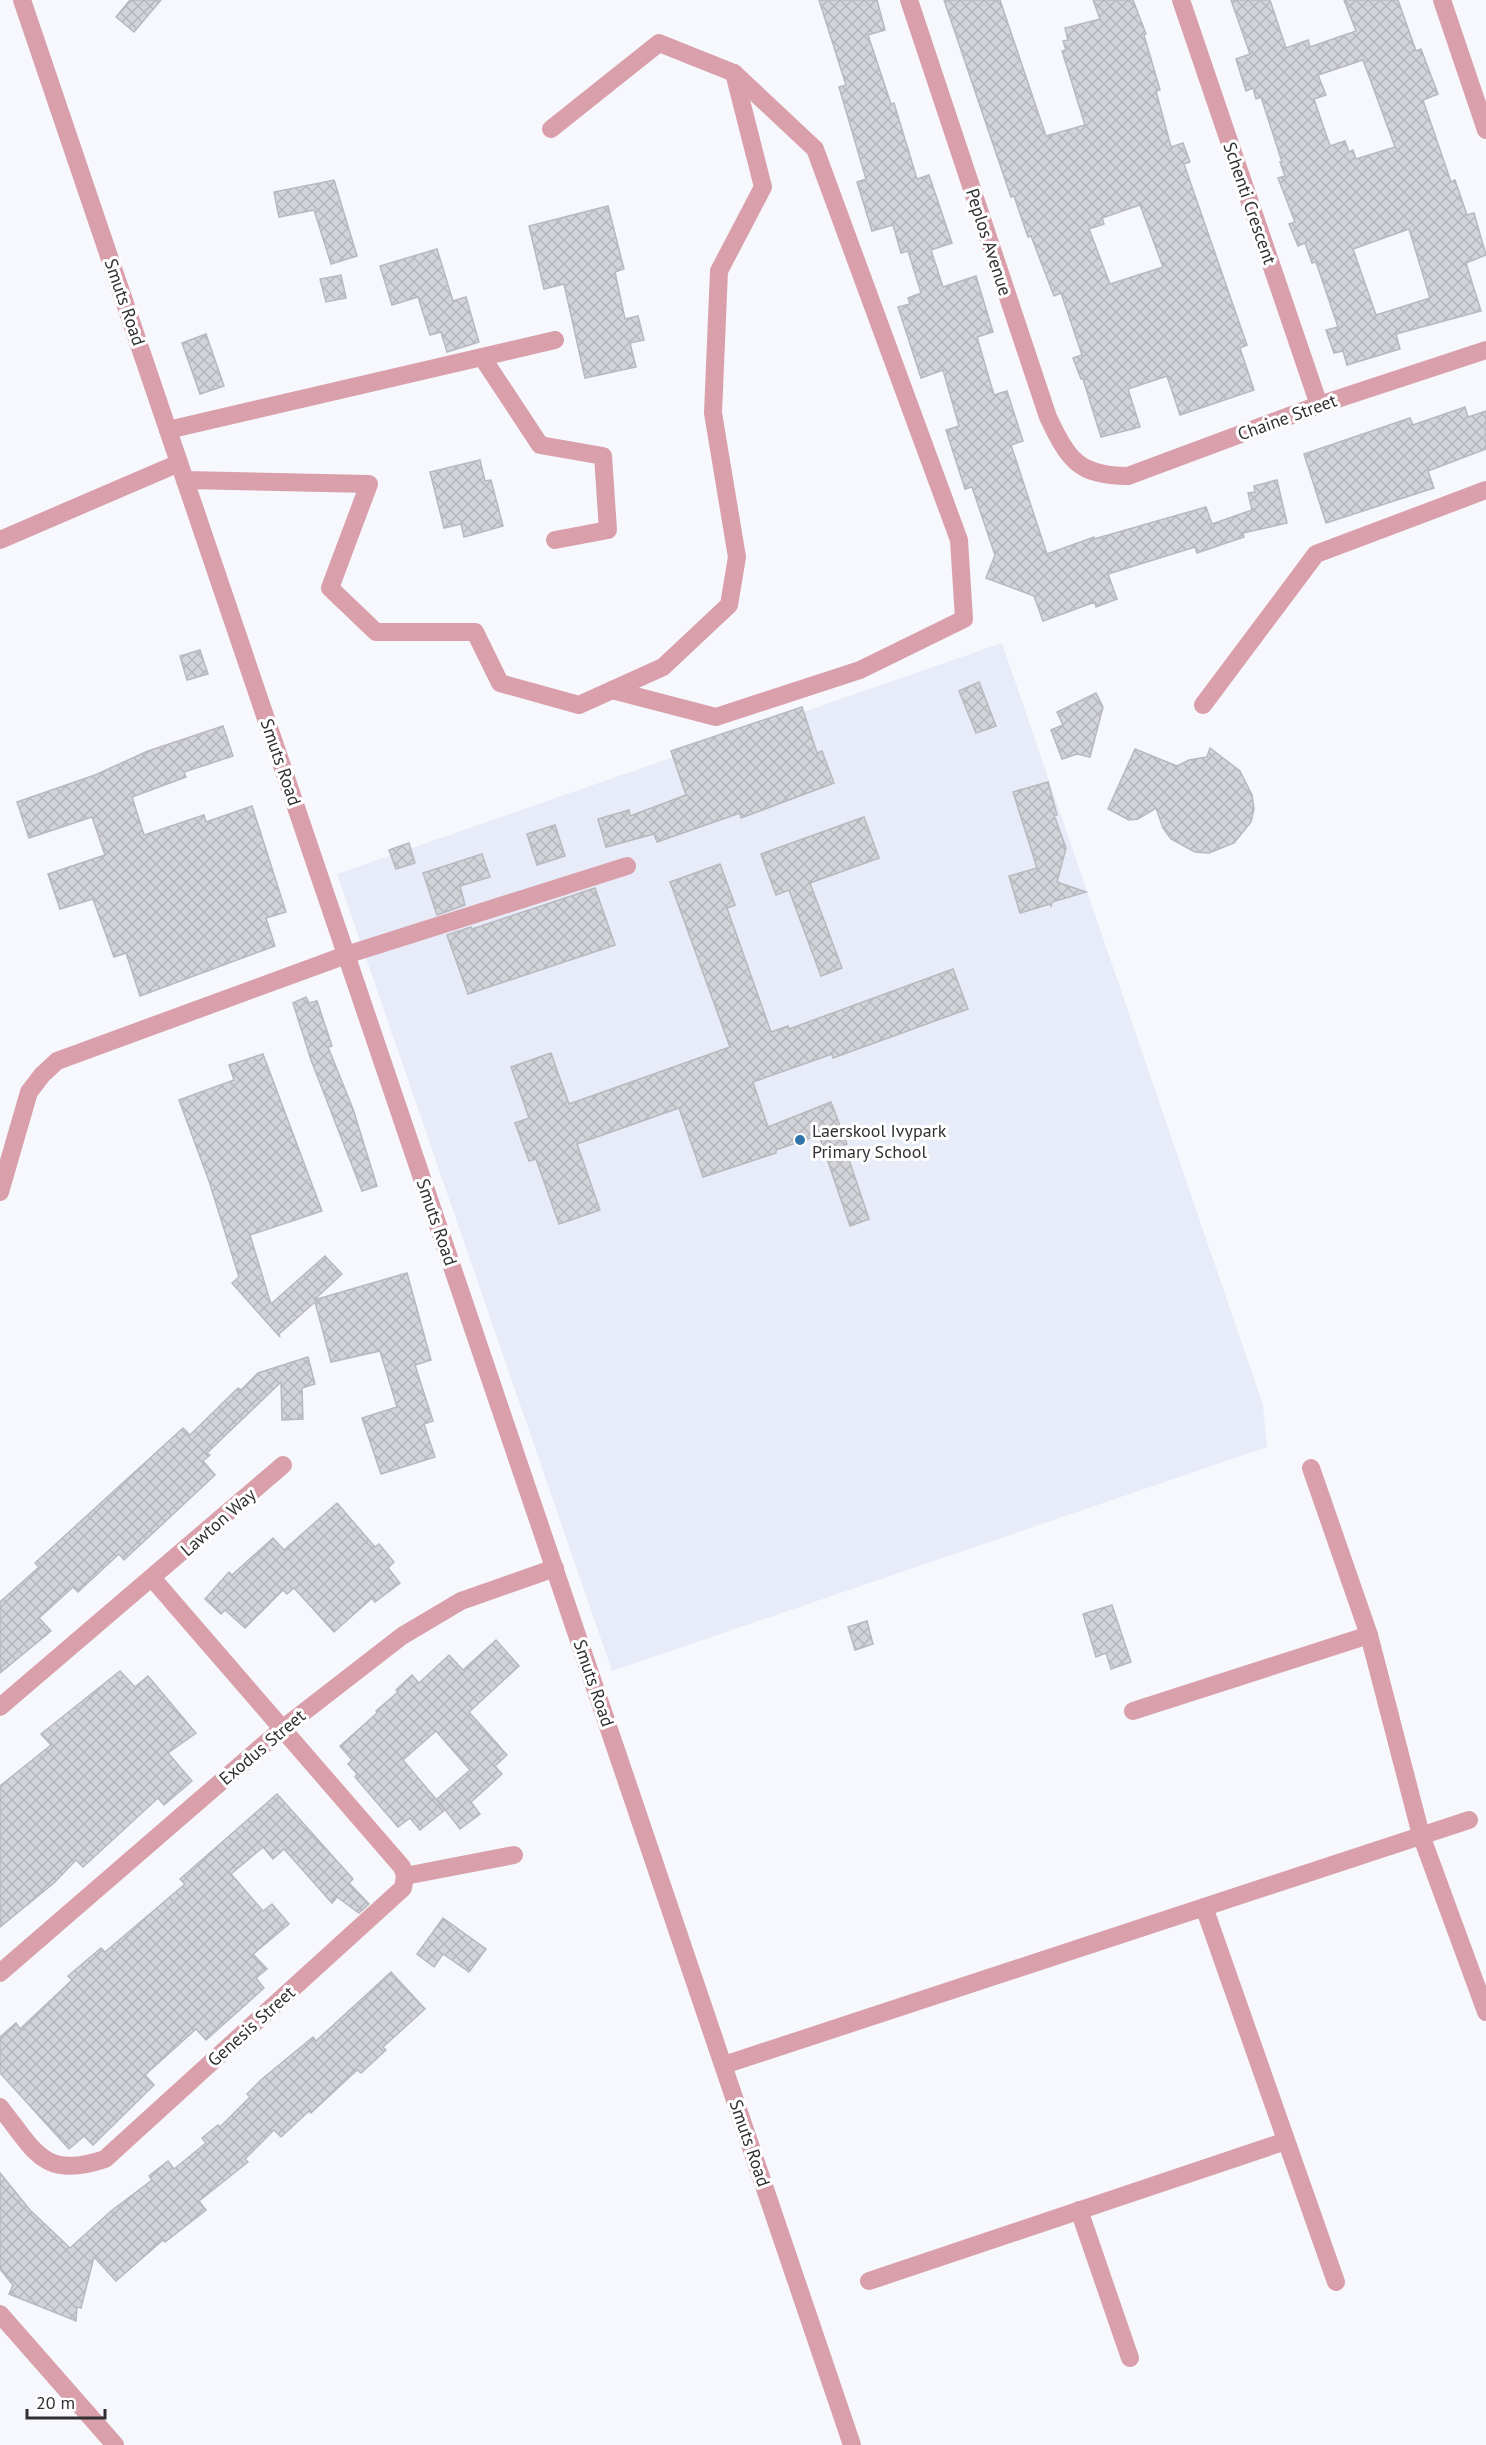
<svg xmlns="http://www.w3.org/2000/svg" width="1486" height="2445" font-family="'PT Sans',sans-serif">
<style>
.built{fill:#e8ebf8}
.building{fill:url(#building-cross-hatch);stroke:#b8b9bf;stroke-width:1.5;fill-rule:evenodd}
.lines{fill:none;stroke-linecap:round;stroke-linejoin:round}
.minor{stroke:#d9a0ab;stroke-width:18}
.poi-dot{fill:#3273a9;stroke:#fff;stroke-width:2}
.labels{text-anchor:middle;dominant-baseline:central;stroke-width:6;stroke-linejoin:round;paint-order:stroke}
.street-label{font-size:18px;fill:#303032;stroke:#fff}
.poi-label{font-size:18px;fill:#303032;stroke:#fff;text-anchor:start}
</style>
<defs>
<pattern id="building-cross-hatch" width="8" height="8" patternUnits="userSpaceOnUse" patternTransform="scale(1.5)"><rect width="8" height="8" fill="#d3d4da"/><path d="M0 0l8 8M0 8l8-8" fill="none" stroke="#b5b6bc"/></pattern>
</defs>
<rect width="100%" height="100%" fill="#f7f8fe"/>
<path class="built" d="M1002,643L1263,1405L1267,1447L612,1671L337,874Z"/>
<g class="building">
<path d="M130,0H161L134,32L116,17Z"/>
<path d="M819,0H877L885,30L868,35L891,104L894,103L917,179L929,175L952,243L931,250L943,287L976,276L993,332L977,337L994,395L1007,391L1023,441L1011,445L1047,554L1094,537V539L1206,507L1212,524L1252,510L1248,493L1255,492L1254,486L1277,480L1287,523L1243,533L1244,537L1197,553L1195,547L1108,574L1117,599L1096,607L1095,602L1043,621L1034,596L986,578L995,555L972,487L965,489L946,430L959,426L943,370L921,378L898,307L910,304L908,298L921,293L908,251L901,253L893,225L872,231L857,182L866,179L839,87L846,85Z"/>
<path d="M944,0H1000L1046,136L1085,125L1062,51L1066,50L1063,41L1068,40L1065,28L1100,19L1093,0H1133L1146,34L1144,35L1160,90L1156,91L1171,147L1183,143L1190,162L1184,164L1247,345L1240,348L1254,390L1180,415L1167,376L1128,389L1140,427L1101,437L1083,379H1081L1073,358L1082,355L1061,293L1054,296L1031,236L1028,237L1014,196L1011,197ZM1140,205L1163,267L1110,284L1089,229L1104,224L1102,218Z"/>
<path d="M1231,0H1270L1286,48L1308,40L1310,47L1356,31L1344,0H1398L1416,51L1421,49L1438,94L1423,100L1451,182L1455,180L1467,215L1474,213L1486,255L1466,263L1481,311L1396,334L1400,349L1347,365L1343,351L1334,353L1326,330L1338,327L1316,262L1312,263L1305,243L1298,246L1289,224L1295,222L1278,178L1285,176L1280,162H1282L1261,97L1256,99L1253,88L1246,91L1236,59L1250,54ZM1363,60L1395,147L1356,159L1353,150L1349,152L1345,141L1330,146L1314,99L1326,95L1318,75ZM1409,229L1430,298L1376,315L1353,249Z"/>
<path d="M334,180L357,256L331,264L314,210L279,217L274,192Z"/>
<path d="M608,206L624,269L615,272L625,319L638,316L644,340L630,343L636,367L585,378L564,284L544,289L529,226Z"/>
<path d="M437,249L453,301L466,297L479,342L447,352L441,332L430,335L418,297L392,305L380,266Z"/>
<path d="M341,275L346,298L326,302L320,279Z"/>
<path d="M206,334L224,386L200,394L182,343Z"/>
<path d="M1465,407L1468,417L1486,411V449L1428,471L1434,488L1326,523L1304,454L1410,418L1413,425Z"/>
<path d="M480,460L485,481L491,480L503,526L464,537L461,524L444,528L430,472Z"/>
<path d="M200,650L208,674L187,680L180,656Z"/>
<path d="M979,682L996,726L976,733L959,691Z"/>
<path d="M1096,693L1103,707L1090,757L1077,754L1062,759L1051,730L1063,725L1057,712Z"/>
<path d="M802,707L817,753L822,751L834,783L741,818L740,813L657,842L654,834L606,847L598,819L629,810L630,816L686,795L671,751Z"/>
<path d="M223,726L233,756L184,772L186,777L132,797L144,835L204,815L206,822L252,806L286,912L266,918L275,946L140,996L126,953L114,957L93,899L60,909L48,874L105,855L92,817L29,838L17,802L95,775L148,751Z"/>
<path d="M1210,748L1240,771L1252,795L1254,809L1251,822L1234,843L1209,853L1195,852L1171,839L1163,828L1156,808L1138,819L1129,820L1108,809L1135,749L1177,766L1189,760L1207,757Z"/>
<path d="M1048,782L1057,815H1054L1066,848L1057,882L1086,892L1052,902L1051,906L1050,904L1020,913L1009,876L1037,868L1013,792Z"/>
<path d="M864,817L879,858L810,883L842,968L821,976L789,890L776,895L761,854Z"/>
<path d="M555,825L565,856L537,865L527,834Z"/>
<path d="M409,843L415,863L396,869L389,850Z"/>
<path d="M482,854L490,877L460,886L465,905L437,915L423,873Z"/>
<path d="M720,864L735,905L727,908L771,1032L788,1026L789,1029L953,969L968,1009L833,1058L832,1054L753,1082L768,1127L831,1102L847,1144L844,1145L869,1219L850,1226L819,1135L776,1150V1153L703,1177L679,1108L577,1144L600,1210L559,1224L536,1159L529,1161L515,1123L529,1118L511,1067L551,1053L569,1104L730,1047L670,882Z"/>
<path d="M595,888L615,945L468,994L447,935L471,927L472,929Z"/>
<path d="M306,997L309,1003L317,1001L332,1046L328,1047L353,1109L377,1186L362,1191L311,1060L293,1003Z"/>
<path d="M263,1054L322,1211L250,1235L271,1304L325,1256L342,1274L314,1300L407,1273L431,1360L415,1365L433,1421L424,1424L435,1457L381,1474L362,1418L397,1407L380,1351L331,1362L315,1302L279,1334L280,1337L232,1283L239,1277L209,1181L179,1100L234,1080L229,1065Z"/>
<path d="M308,1357L315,1384L302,1388L303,1419L282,1420L281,1382L207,1453L210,1455L203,1461L215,1475L124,1560L119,1554L78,1592L73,1587L39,1618L51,1631L0,1673V1602L39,1567L35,1563L183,1428L190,1435L238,1388L241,1390L258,1373Z"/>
<path d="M337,1503L375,1547L379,1544L394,1562L388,1568L400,1583L375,1602L372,1598L334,1632L294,1588L287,1594L283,1590L245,1628L225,1610L221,1614L205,1599L229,1572L232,1575L273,1538L284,1550Z"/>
<path d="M1112,1605L1131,1662L1111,1669L1106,1653L1096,1657L1083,1614Z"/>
<path d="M867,1621L873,1644L855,1650L848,1627Z"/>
<path d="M496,1640L519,1666L469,1712L507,1755L495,1766L502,1774L471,1802L480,1814L460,1829L437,1799L470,1770L436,1731L403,1760L445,1810L420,1830L410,1818L398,1827L355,1777L357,1774L348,1764L352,1760L340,1746L377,1713L376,1711L398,1692L396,1690L412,1675L419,1683L449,1655L463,1670Z"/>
<path d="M120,1671L135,1687L148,1676L196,1733L168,1753L192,1781L164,1805L158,1798L83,1867L76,1860L54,1883L0,1927V1786L51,1745L41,1734Z"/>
<path d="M277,1794L353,1879L349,1883L369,1904L359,1913L337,1897L332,1903L284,1849L273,1859L263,1847L231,1874L263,1911L272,1904L289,1924L253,1954L267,1969L256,1978L264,1988L206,2040L196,2029L145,2075L154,2085L93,2145L84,2136L69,2149L0,2073V2037L16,2023L20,2029L72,1980L68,1976L101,1948L105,1952L185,1884L180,1879Z"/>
<path d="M443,1918L486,1949L469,1972L443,1954L434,1967L417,1954Z"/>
<path d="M391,1972L425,2009L383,2047L386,2050L361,2073L357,2070L311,2113L309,2111L281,2137L274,2130L245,2159L248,2162L199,2201L206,2210L165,2242L163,2240L116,2281L94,2257L81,2308L77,2307L76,2321L9,2294L13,2285L0,2269V2173L30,2210L70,2248L111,2211L152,2180L149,2176L168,2161L174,2169L206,2143L202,2138L218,2125L220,2127L250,2097L247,2094L262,2079L313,2037L316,2041Z"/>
</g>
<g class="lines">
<g class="minor">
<path d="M22,0L852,2445"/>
<path d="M909,0L1048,417C1068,459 1078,476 1128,476L1319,405L1486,350"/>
<path d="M1181,0L1319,405"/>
<path d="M1442,0L1486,130"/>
<path d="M551,129L659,43L734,73L815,149L959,540L964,619L860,670L716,717L612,690"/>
<path d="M482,357L540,445L603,456L608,530L555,540"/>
<path d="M168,430L555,340"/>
<path d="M185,480L369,484L330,588L376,632H475L500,683L579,705L663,667L729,605L737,557L713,413L719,271L763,187L734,73"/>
<path d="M0,540L179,463"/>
<path d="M1203,705L1316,554L1486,490"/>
<path d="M0,1192L29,1092L42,1075L57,1061L346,955L627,866"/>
<path d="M1311,1468L1369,1635L1421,1835L1486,2012"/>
<path d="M0,1707L283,1465"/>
<path d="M1133,1711L1369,1635"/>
<path d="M405,1876L514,1855"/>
<path d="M1204,1907L1336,2282"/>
<path d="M0,1973L282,1729L402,1636L461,1601L555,1568"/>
<path d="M724,2065L1469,1820"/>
<path d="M0,2107C35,2151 43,2180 105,2159L403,1888L405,1876L402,1867L152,1578"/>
<path d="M1079,2210L1130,2358"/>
<path d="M869,2281L1286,2141"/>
<path d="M0,2314L115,2445"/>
</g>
</g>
<circle class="poi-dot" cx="800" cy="1140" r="6"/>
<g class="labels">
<g class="street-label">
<text transform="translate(1250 203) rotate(71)">Schenti Crescent</text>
<text transform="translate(989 242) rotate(72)">Peplos Avenue</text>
<text transform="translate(125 302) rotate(71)">Smuts Road</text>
<text transform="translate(1287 417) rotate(-20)">Chaine Street</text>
<text transform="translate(281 762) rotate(71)">Smuts Road</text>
<text transform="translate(437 1222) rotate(71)">Smuts Road</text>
<text transform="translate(218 1522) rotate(-41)">Lawton Way</text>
<text transform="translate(594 1683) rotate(71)">Smuts Road</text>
<text transform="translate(262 1747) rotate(-40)">Exodus Street</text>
<text transform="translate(251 2026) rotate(-42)">Genesis Street</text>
<text transform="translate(750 2143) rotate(71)">Smuts Road</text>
</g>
<g class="poi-label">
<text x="812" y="1130">Laerskool Ivypark<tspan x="812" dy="21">Primary School</tspan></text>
</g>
</g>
<path d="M27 2409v9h78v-9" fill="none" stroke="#303032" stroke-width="3"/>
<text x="36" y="2409" font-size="18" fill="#303032" stroke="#ffffff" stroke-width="4.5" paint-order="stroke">20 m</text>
</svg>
